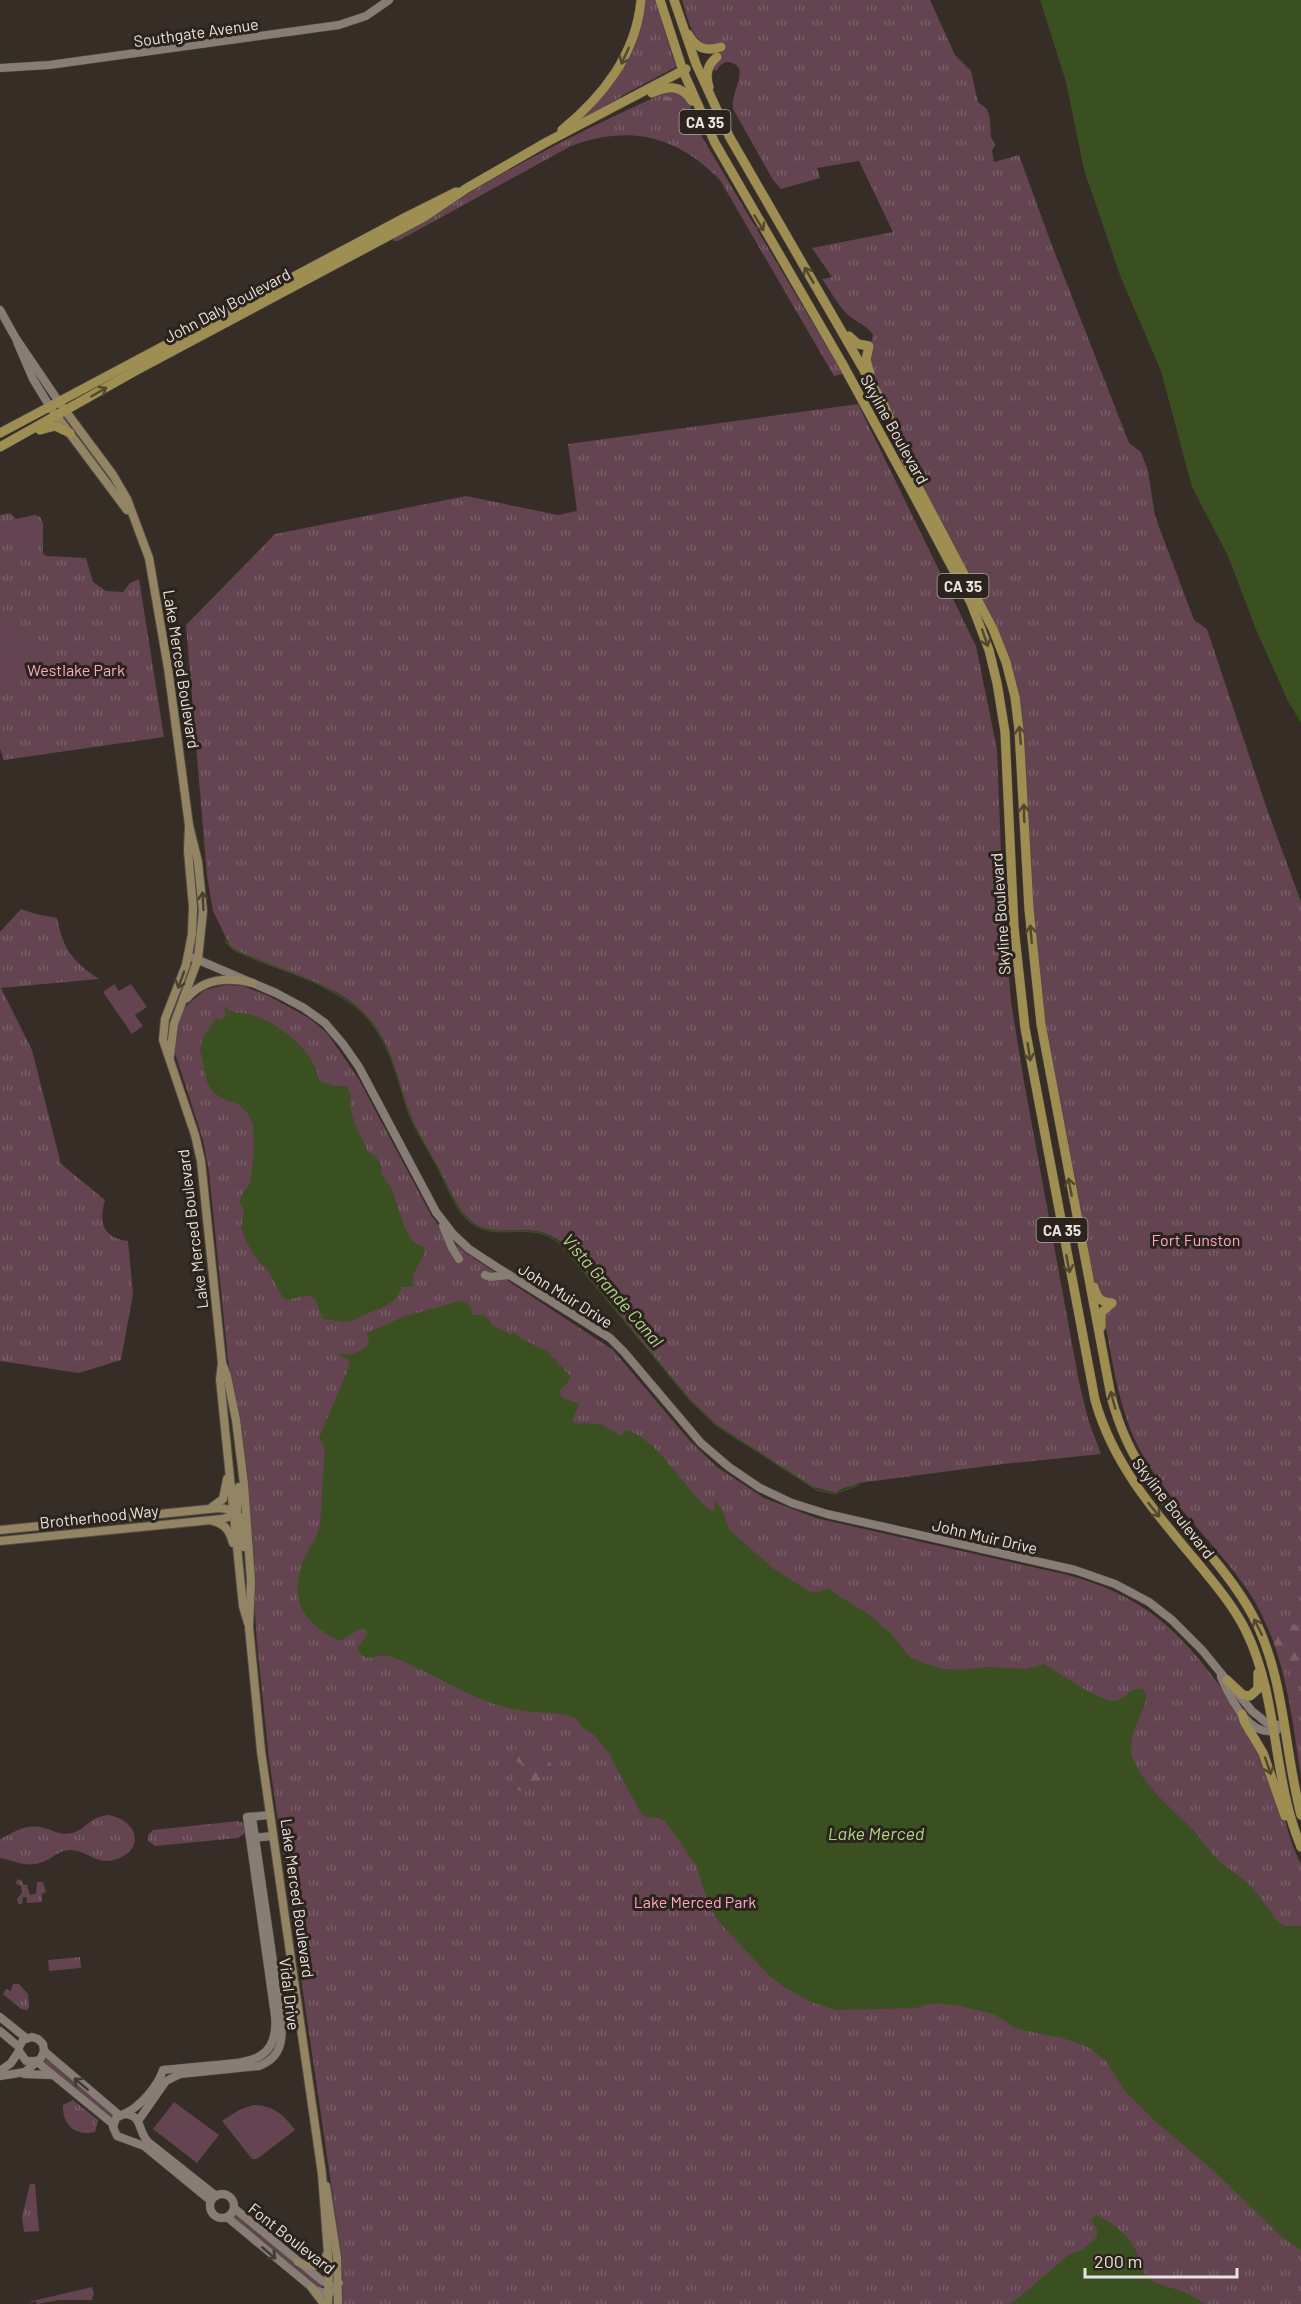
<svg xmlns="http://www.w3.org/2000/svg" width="1301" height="2304" font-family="Barlow,sans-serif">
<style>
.grass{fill:url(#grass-tufts)}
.forest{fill:url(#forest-firs)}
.garden{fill:#634450}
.water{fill:#3a5021}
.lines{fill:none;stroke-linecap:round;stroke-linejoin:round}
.stream{stroke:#3a5021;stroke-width:1.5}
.tertiary-casing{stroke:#514b45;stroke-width:9}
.secondary-casing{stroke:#514b45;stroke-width:10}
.primary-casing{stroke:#514b45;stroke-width:10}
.tertiary{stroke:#877d75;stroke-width:8}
.secondary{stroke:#938563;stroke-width:8}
.primary{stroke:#9e8e52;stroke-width:9}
.oneway{stroke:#53482f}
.oneway2{stroke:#4a4031}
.oneway3{stroke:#423a32}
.labels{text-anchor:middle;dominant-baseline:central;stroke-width:6;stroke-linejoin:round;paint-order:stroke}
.shield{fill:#2b231c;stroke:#afa9a4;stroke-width:1.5}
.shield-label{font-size:15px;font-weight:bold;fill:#e8e3de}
.street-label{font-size:16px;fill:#e8e3de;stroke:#2b231c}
.park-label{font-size:16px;fill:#fda8c9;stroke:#2b231c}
.water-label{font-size:18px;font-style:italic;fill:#afd58a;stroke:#2b231c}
</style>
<defs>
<pattern id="grass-tufts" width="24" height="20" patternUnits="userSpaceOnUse" patternTransform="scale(1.5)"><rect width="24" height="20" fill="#634450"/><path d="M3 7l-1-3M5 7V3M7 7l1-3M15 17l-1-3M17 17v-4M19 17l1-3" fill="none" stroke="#795f69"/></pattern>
<pattern id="forest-firs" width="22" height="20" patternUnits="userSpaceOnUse" patternTransform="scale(1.5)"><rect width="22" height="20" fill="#634450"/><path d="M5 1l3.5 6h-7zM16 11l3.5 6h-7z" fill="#795f69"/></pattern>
</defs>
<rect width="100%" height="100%" fill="#352d26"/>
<g class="grass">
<path d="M643,0H655L676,67L625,94L582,122L561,132L606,92Z"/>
<path d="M682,0H930L955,55L971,71L978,102L987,109L990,119L991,137L995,145L992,151L994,162L1019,155L1051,243L1129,443L1141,452L1148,471L1155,516L1194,620L1207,629L1267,809L1301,902V1777C1291,1713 1285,1646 1248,1591C1215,1542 1168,1503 1140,1450C1120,1412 1114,1370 1106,1328C1101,1306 1095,1285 1090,1262L1045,1022L1031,892L1026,793L1006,662L920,491L867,364L873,335C867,325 856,322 847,314C837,304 830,290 822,279L832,277L812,248L893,232L859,161L817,168L820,178L781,189L773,180L733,109C731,94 742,82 739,68C732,59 721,60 717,71L712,69L715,63L709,47C690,37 688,19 682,0Z"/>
<path d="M669,91L681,93L688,100L702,137L843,374L834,376L720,180C677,136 630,124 571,146L398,241H393L395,236C423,221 451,204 479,187C540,152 603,120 669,91Z"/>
<path d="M858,404L976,646L997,749L1003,905L1011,1002L1023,1076L1079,1382L1088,1419L1101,1454L1003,1464L859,1483C851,1488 843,1486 836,1493L813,1487L716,1424L689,1399L563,1244C532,1215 495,1245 469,1219C458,1209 452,1194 445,1181C434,1159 420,1138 411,1116C395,1076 394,1042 361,1010C325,976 270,973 230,946L213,911L207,876L186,625L275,534L466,496L558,515L577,511L568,444Z"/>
<path d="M10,513L16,519L35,515L40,517L43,523V554L47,556L86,558L93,582L106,591L123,592L130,583L139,579L164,737L4,760L0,749V515Z"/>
<path d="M21,909L36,914L57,918C63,949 73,962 99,979L1,988L32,1050L61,1164L105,1200C99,1222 102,1238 128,1241L133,1294L121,1360L79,1373L0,1361V932Z"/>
<path d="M225,985L243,986L267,995L309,1018L327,1033L358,1078L431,1215L446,1235L466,1253L613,1350L690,1441L717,1467L764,1498L816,1518L1068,1575C1141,1595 1179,1629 1222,1689C1241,1716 1258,1743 1270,1773C1282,1803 1286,1835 1301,1864V2304H342L343,2286L341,2252L269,1759L257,1643L249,1520L240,1432L228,1360L209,1172L203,1140L174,1050L179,1016L186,1006L205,990Z"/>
<path d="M109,1815C139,1821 146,1851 114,1860C96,1865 87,1850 70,1850C60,1850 54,1857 45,1861C28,1869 16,1861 0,1858V1839C13,1833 24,1824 40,1827C52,1829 59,1836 72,1833C87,1829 90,1816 109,1815Z"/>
<path d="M238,1821L243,1823L246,1831L244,1834L238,1838L155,1846L148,1841V1835L153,1830Z"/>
<path d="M18,1879L22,1881L23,1885H27L30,1895L36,1894L37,1882H43L46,1892L42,1894V1902L27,1903L26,1897H23L22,1904H18L17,1899L22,1893L21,1886L15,1883Z"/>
<path d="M80,1957L81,1968L49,1971L48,1960Z"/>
<path d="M13,1984H19L28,1994L29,2008L27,2010L21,2009L3,1994L6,1989L11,1991Z"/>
<path d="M47,2058L115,2114L111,2118L43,2062Z"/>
<path d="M73,2100L98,2120L95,2132C75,2137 62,2124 63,2105Z"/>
<path d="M30,2184H35L39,2231L24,2232L22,2217Z"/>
<path d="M235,2213L321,2283L322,2289L318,2288L232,2217Z"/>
</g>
<g class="forest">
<path d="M661,96C672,95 680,103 687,111V114L679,117L677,124L672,126L669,114L661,104Z"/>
<path d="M1260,1611L1284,1618L1301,1628V1671L1281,1664L1271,1634Z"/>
<path d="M515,1749L528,1756L536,1752L541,1753L544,1760L549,1761L556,1772L552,1776L542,1777L541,1779L542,1786L531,1784L524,1792L514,1789L515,1770L522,1768L521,1764L513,1759L511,1754Z"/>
</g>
<g class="garden">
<path d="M33,519L39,525V545L31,552H19L8,541V529L15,521Z"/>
<path d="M0,612C10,613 22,620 21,632C21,636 17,642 16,647L0,649Z"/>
<path d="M38,646L42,674L0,679V652Z"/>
<path d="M114,984L119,991L131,984L147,1007L135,1015L143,1026L132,1034L103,992Z"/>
<path d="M174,2102L219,2135L197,2163L153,2129Z"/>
<path d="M253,2105C273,2105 284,2115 295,2130L257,2159H252L222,2121L239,2110Z"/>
<path d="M92,2287L94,2293L92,2300H59L37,2304L36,2301L28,2304L32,2301Z"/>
</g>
<g class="water">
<path d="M1040,0H1301V723L1287,699L1257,632L1228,556L1192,487L1161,371L1121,278L1084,170L1066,82Z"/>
<path d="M224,1007C236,1016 243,1011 255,1016C279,1024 309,1048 317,1072C318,1075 318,1078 320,1081L336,1086H346L351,1094L350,1105L354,1122L368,1152L376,1157L381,1165L382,1175L392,1189L404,1226L413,1242L423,1247L425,1252L413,1275V1287H402C396,1302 386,1307 371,1312C361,1315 358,1321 345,1322C337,1322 331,1319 323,1319L315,1299L308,1295L287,1300L283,1298L269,1272L259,1262L247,1243L241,1227L244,1212L240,1202L241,1196L250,1183L254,1154L253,1124L246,1111L236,1103L223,1099L213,1092L207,1082L200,1049L203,1038L216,1018L220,1019L226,1016Z"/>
<path d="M461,1301L470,1305L473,1315H483L491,1322V1324L511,1335L513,1332L521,1338L548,1352L570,1376L568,1382L560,1390L561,1397L579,1404L573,1419L574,1423L601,1424L620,1436L625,1431C652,1431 689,1495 711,1511L714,1510L715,1500L724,1514L729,1530L774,1569L810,1592L816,1593L828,1589L871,1616L891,1634L908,1655L922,1663L944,1669L960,1670L989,1667L1026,1669L1044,1664C1057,1672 1102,1703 1115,1701C1128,1699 1127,1687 1143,1689C1156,1703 1121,1733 1134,1762C1146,1788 1171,1808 1191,1828C1201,1837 1207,1850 1218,1860C1229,1870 1243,1877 1253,1889C1262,1899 1269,1911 1278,1922L1284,1926H1301V2250L1284,2239L1213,2170L1155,2121L1125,2091L1106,2061L1088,2047L1063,2038L1017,2029L994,2014L960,2006L938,2003L914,2008L836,2010L811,2002L784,1987L770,1976L720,1923L710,1908L696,1865L665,1821L660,1818L645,1817L641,1813L608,1752L594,1735L582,1727L576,1718C554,1710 530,1714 508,1708C466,1698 430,1670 389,1656C378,1652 366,1667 357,1648L368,1634L364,1629L358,1630L340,1641C301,1621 287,1598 306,1555C311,1544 318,1537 320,1525L325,1448L319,1438L350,1365L347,1359L337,1354C349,1355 362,1354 369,1343L367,1333L405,1316Z"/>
<path d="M1096,2215C1112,2222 1129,2235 1136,2251C1139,2260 1140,2269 1147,2276C1155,2285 1170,2287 1181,2291C1189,2294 1197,2299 1205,2304H1011L1070,2254L1082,2250L1097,2237V2228L1091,2221Z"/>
</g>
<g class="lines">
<path class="stream" d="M225,941L234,950C274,968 324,980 358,1009C390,1037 396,1075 409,1114C416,1132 428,1149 437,1166C446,1183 453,1204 466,1218C495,1249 534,1212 566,1250L689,1399L716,1425L817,1490L836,1494C844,1488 851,1490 859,1484"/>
<defs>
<g id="tertiary">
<path d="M0,68L49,65L339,25L366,16L389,0"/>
<path d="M0,310L15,337L59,402"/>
<path d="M17,342L33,379L50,407"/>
<path d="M189,956L276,993L304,1008L325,1023L343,1044L359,1067L436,1212L453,1234L469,1249L495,1266L610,1338L624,1352L701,1443L729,1467L760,1488L792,1503L827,1514L1075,1570L1115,1584L1149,1602L1172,1620L1202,1650L1252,1711L1267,1723L1284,1726"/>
<path d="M443,1226L452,1248L459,1259"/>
<path d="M485,1275L490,1277L509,1275"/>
<path d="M1221,1677C1230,1698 1250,1739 1277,1730"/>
<path d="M251,1838L273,1836"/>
<path d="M0,2017L26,2038"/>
<path d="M0,2031L19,2047L23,2040L32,2037L38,2039L43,2044L44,2051L41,2058L25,2072L0,2076"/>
<path d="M19,2051L26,2061H36"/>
<path d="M44,2051L119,2115"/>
<path d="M36,2061L113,2124"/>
<path d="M0,2071L11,2063L19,2051"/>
<path d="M24,2074L51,2075"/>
<path d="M124,2114C140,2107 158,2086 163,2070C181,2068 198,2067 216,2065C251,2062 279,2060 275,2016L247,1817L270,1815"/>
<path d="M138,2121L166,2081L180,2074L259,2066C283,2057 283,2038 281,2016L252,1817"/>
<circle cx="222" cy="2206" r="12"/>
<path d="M211,2201L144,2146L117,2136L113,2127L116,2118L124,2114C143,2115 137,2130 148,2142L216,2196"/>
<path d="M234,2208L321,2280L331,2286"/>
<path d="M227,2217L315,2290L329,2294L339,2283"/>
</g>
<g id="secondary">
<path d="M61,405L113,475L127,499L149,558L168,668L189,825L198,862L203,911L198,959L174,1024L170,1056"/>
<path d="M50,407L127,510"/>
<path d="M189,825L188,851L193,907L192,934L186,965L165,1019L163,1040L195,1135L201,1161L222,1363L220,1379L243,1606L248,1623"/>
<path d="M187,998C204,978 229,977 253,983"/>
<path d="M222,1363L227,1376L236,1420L244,1484L251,1581L249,1627L261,1751L322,2174L329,2267L328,2304"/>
<path d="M212,1507L223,1499L227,1479"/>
<path d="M213,1521C225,1524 230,1531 233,1543"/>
<path d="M0,1530L219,1508C246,1510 242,1526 244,1547"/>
<path d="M0,1541L222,1519L232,1516L237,1512L239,1487"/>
<path d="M326,2186L337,2257L338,2304"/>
<path d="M298,2262C310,2268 322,2268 327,2254"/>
<path d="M312,2288L324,2304"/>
</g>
<g id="primary">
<path d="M660,0L683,71L715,143L842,363L910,488L971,603L989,650L997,683L1005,732L1014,927L1025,1028L1095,1400C1113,1464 1154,1511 1196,1561C1214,1583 1233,1605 1246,1631C1279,1699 1272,1778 1301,1847"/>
<path d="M674,0L696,64L729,136L884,405L915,481L993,629L1006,662L1015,697L1019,730L1029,909L1041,1024L1111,1396C1119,1427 1132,1456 1151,1482C1183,1528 1227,1567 1253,1616C1285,1677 1284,1750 1301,1815"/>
<path d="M688,34C696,48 705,52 721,47"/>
<path d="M709,87C705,75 707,65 717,57"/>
<path d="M652,93C668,86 681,84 692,101"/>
<path d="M562,130C603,96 636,55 641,0"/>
<path d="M849,336L858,344L869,346L866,360L870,373"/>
<path d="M40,430L55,426L70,433"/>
<path d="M0,433L406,217L456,192"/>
<path d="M0,447L137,370L424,217L467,188L545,143L686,69"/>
<path d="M1094,1287C1097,1298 1100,1302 1112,1303"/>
<path d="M1101,1327V1313L1112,1303"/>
<path d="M1227,1680L1243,1695L1250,1696L1258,1689V1673"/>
<path d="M1242,1714L1244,1721L1263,1753L1285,1816"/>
</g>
</defs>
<use href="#tertiary" class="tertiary-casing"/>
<use href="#secondary" class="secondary-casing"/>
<use href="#primary" class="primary-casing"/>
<use href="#tertiary" class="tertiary"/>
<use href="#secondary" class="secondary"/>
<use href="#primary" class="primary"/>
</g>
<defs><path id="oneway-shaft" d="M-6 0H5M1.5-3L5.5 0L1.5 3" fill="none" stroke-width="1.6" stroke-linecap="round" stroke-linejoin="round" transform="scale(1.5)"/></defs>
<g class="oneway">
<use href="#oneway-shaft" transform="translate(625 56) rotate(115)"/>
<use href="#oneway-shaft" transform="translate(759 223) rotate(59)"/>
<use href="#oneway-shaft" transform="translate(809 275) rotate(-120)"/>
<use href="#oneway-shaft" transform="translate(99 392) rotate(-30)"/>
<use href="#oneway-shaft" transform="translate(985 638) rotate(71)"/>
<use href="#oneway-shaft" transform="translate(1020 735) rotate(-95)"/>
<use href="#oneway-shaft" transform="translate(1024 813) rotate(-92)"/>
<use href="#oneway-shaft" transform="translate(1031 934) rotate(-95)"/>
<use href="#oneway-shaft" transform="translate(1029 1052) rotate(81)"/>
<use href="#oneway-shaft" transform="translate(1070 1187) rotate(-101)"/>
<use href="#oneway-shaft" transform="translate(1068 1264) rotate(79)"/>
<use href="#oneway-shaft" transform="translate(1113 1400) rotate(-105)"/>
<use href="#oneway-shaft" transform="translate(1154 1510) rotate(51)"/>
<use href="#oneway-shaft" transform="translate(1258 1627) rotate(-116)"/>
<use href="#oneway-shaft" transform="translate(1268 1766) rotate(71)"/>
</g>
<g class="oneway2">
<use href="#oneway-shaft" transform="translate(203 901) rotate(-93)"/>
<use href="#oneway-shaft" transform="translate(181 980) rotate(110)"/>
</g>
<g class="oneway3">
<use href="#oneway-shaft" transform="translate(81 2084) rotate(-140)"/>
<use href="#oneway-shaft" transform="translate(269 2253) rotate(40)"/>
</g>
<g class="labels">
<g class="shield">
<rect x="679.5" y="110" width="51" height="24" rx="4.5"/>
<rect x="937.5" y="574" width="51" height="24" rx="4.5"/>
<rect x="1036.5" y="1218" width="51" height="24" rx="4.5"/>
</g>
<g class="shield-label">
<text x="705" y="122">CA 35</text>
<text x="963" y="586">CA 35</text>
<text x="1062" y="1230">CA 35</text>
</g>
<g class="street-label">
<text transform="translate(196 32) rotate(-8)">Southgate Avenue</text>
<text transform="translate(227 305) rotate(-28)">John Daly Boulevard</text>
<text transform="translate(895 429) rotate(61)">Skyline Boulevard</text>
<text transform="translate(182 669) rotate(81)">Lake Merced Boulevard</text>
<text transform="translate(1000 914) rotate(-94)">Skyline Boulevard</text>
<text transform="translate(192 1229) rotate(-97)">Lake Merced Boulevard</text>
<text transform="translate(566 1295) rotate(32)">John Muir Drive</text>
<text transform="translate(1174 1508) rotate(52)">Skyline Boulevard</text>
<text transform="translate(99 1516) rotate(-6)">Brotherhood Way</text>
<text transform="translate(985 1536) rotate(13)">John Muir Drive</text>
<text transform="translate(298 1898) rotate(82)">Lake Merced Boulevard</text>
<text transform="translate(290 1994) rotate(83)">Vidal Drive</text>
<text transform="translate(292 2238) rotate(38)">Font Boulevard</text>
</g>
<g class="park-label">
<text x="76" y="669">Westlake Park</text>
<text x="1196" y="1239">Fort Funston</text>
<text x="695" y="1901">Lake Merced Park</text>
</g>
<g class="water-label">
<text transform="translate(613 1290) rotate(49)">Vista Grande Canal</text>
<text x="876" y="1833">Lake Merced</text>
</g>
</g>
<path d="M1085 2268v9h152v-9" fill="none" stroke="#e8e3de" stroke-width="3"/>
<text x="1094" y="2268" font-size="18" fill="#e8e3de" stroke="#2b231c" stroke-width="4.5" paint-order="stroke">200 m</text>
</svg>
